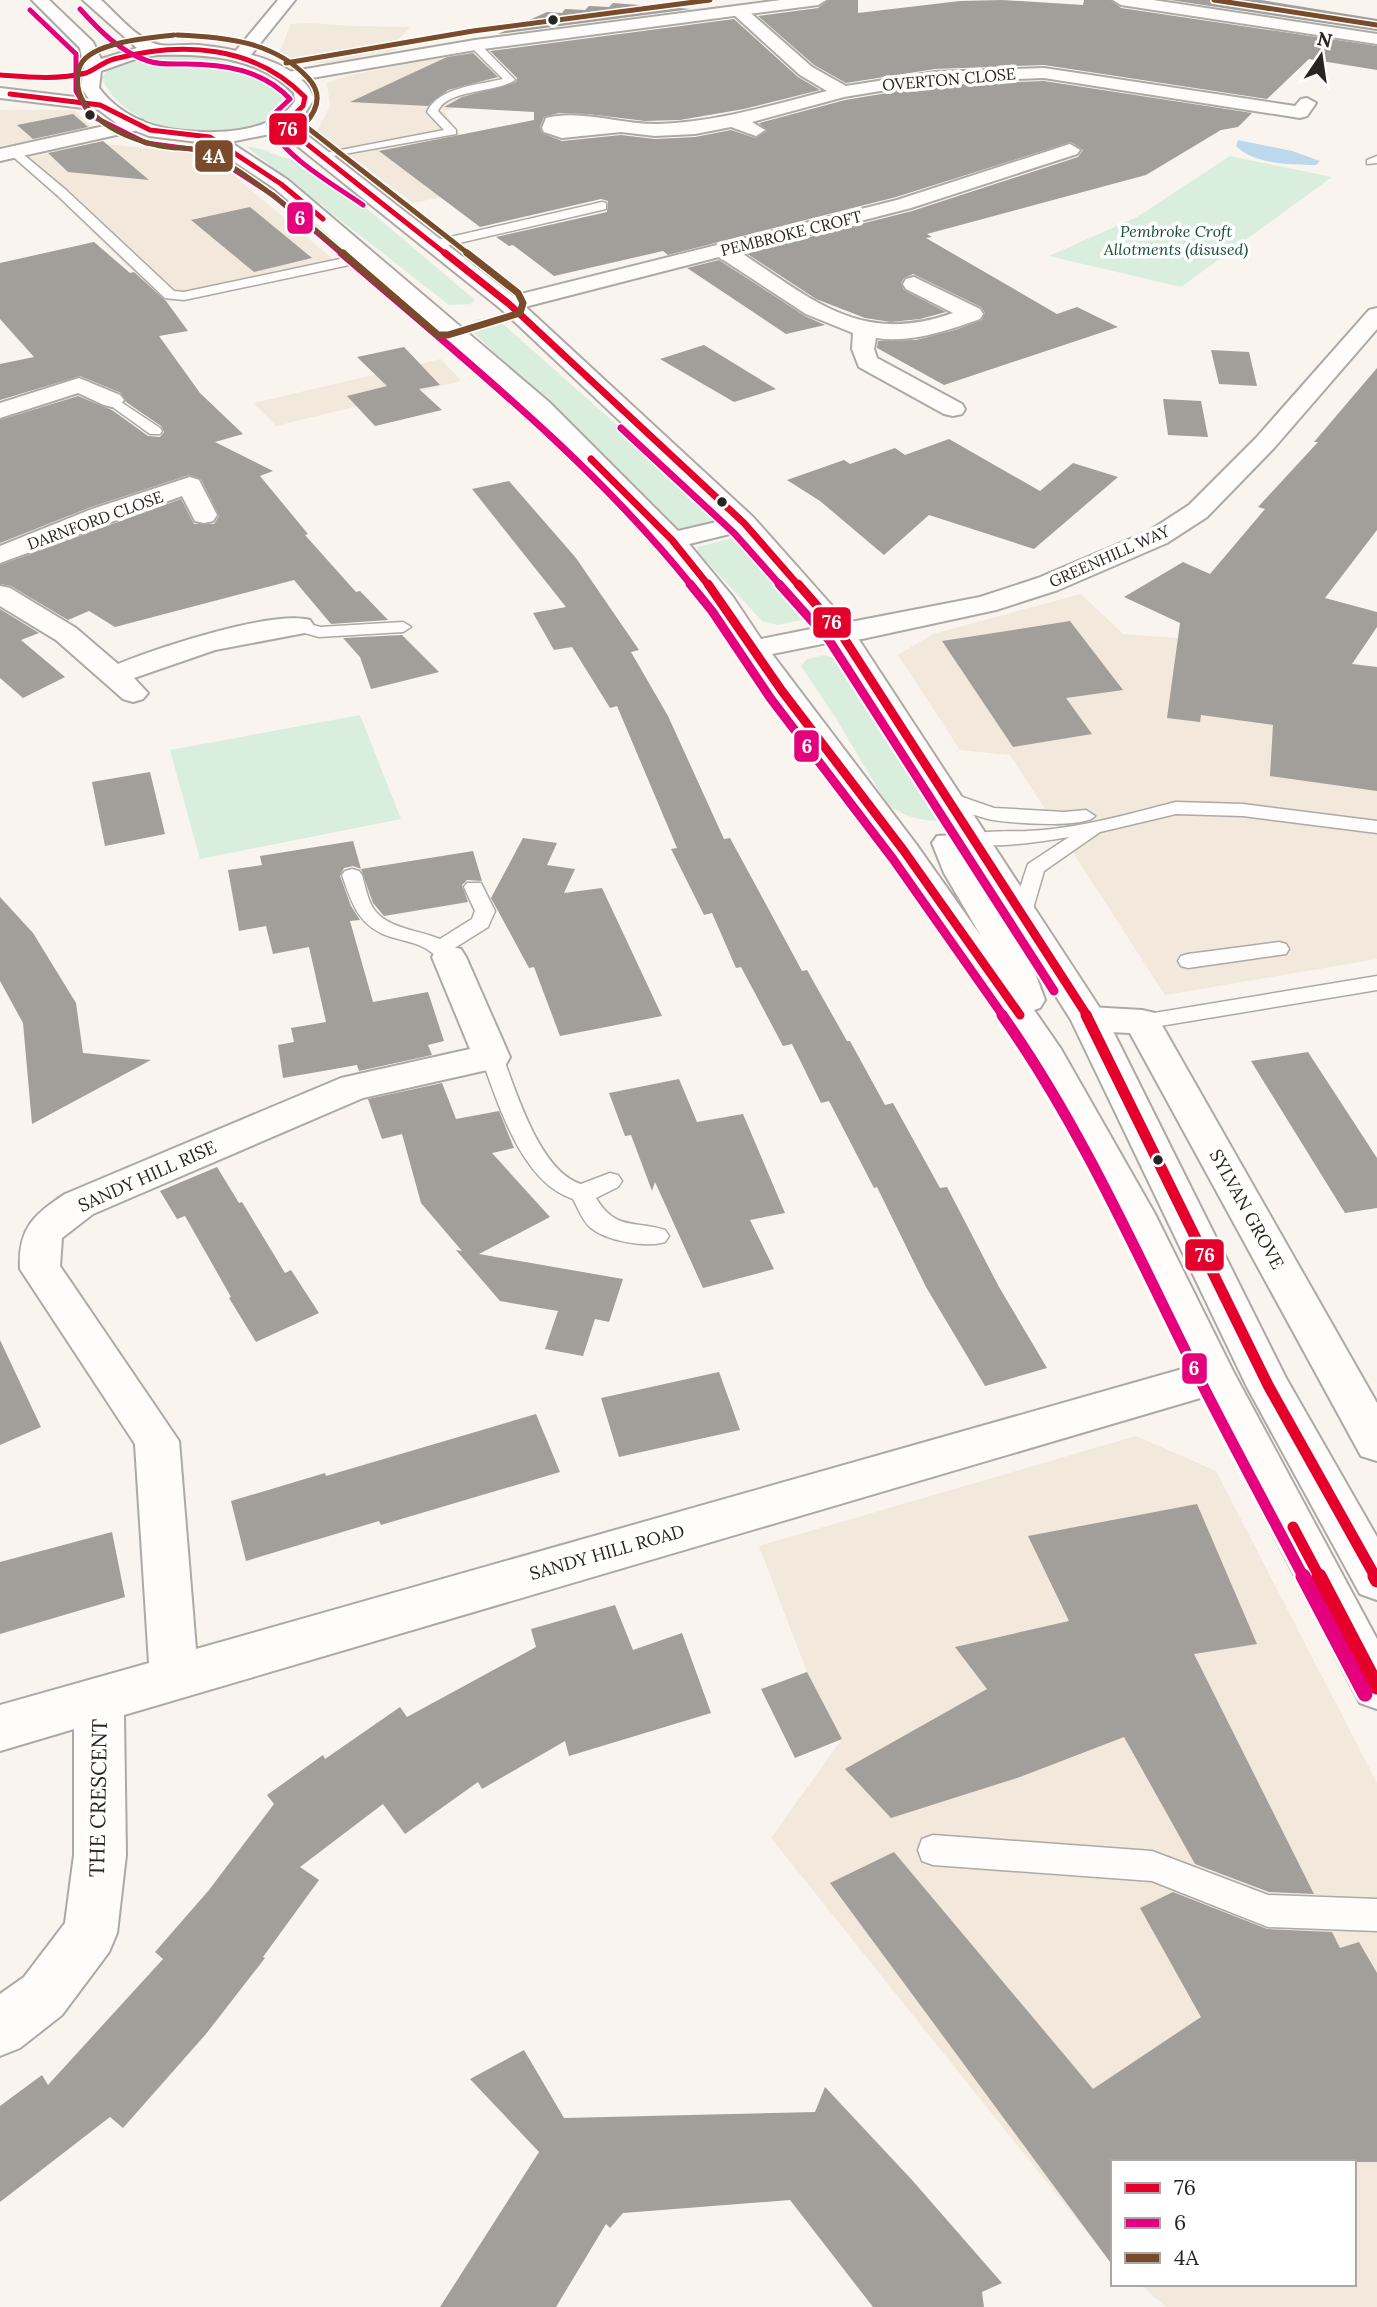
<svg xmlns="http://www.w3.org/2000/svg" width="1377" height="2307" font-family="Lora,serif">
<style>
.built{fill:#f2e8dc}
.green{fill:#daeede}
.water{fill:#bcd8ec}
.building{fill:#a29e99}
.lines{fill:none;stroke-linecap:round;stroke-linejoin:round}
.lane-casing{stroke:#ada9a5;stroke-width:3}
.street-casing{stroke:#ada9a5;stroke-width:4}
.secondary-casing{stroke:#ada9a5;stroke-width:4}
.highway-casing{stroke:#ada9a5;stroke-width:4}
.lane{fill:#fefdfc;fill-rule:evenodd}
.street{fill:#fefdfc;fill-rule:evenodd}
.secondary{fill:#fefdfc;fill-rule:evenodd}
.highway{fill:#fefdfc;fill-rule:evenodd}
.bus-1-far4-casing{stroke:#fff;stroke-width:8}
.bus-1-far3-casing{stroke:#fff;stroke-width:10}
.bus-1-far2-casing{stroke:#fff;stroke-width:13}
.bus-1-far1-casing{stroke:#fff;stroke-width:17}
.bus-1-casing{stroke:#fff;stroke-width:20}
.bus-2-far4-casing{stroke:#fff;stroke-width:8}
.bus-2-far3-casing{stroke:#fff;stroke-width:10}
.bus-2-far2-casing{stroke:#fff;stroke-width:13}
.bus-2-far1-casing{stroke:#fff;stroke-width:17}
.bus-2-casing{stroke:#fff;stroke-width:20}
.bus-3-far1-casing{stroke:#fff;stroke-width:8}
.bus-3-casing{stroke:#fff;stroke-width:10}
.bus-1-far4{stroke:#e4002b;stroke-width:5}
.bus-1-far3{stroke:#e4002b;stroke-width:7}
.bus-1-far2{stroke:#e4002b;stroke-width:9}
.bus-1-far1{stroke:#e4002b;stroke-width:11}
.bus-1{stroke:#e4002b;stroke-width:15}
.bus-2-far4{stroke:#e5007d;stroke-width:5}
.bus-2-far3{stroke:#e5007d;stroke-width:7}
.bus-2-far2{stroke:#e5007d;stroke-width:9}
.bus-2-far1{stroke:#e5007d;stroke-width:11}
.bus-2{stroke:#e5007d;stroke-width:15}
.bus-3-far1{stroke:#7a4b2a;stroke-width:5}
.bus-3{stroke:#7a4b2a;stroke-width:7}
.bus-dot{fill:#282521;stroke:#fff;stroke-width:2.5}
.labels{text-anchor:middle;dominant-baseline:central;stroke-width:7;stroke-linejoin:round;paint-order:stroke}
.far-street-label{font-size:16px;fill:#282521;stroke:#fff}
.far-park-label{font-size:16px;font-style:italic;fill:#154e33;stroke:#fff}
.street-label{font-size:18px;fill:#282521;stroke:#fff}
.near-street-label{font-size:21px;fill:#282521;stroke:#fff}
.line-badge{stroke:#fff;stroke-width:2.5}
.badge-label{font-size:19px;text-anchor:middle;font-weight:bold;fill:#fff}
</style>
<rect width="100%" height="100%" fill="#f9f4ee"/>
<g class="built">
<path d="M309,23L351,26L410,27L394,45L397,50L327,63L297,62L279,54L291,24Z"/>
<path d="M486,51L522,84L519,90L444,111L458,132L525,180L413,203L319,132L318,129L330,106L327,83L346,76L416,62Z"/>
<path d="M0,110H75L93,128L0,146Z"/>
<path d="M96,143L194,153L219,163L341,266L165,303L18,160Z"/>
<path d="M441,359L461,381L276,426L254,403Z"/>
<path d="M1081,594L1123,634L1215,641L1284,655L1377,667V959L1165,995L1010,755L960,750L898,655L933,634Z"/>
<path d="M1136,1436L1216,1471L1377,1783V2307H1166L1140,2284H1354V2162H1113L1102,2251L771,1838L842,1739L807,1672L759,1546Z"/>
</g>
<g class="green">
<path d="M178,55C219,58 258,66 286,98L283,112C272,118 261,125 249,128C201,141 122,128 102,78C116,54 154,56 178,55Z"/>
<path d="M247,147C265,146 283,162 300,160L370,211L475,300L471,304L449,305Z"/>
<path d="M1230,156L1332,177L1181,287L1049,256L1137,217Z"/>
<path d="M496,318L720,516L718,523L681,530L670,525L467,326L477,319Z"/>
<path d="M732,538L743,541L804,614L802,620L778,625L762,621L697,551L698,547Z"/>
<path d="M824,655L838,659L940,821C919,821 904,816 887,804L835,717L801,666L807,659Z"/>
<path d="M360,715L401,819L200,859L170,750Z"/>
</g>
<path class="water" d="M1238,140L1292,151L1320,161L1316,165C1290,164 1255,165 1236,146Z"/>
<g class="building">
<path d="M828,0H858V13L960,1L1002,0L1083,5L1084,0H1111L1121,8L1377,46V70L1309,59L1267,99L1044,65L935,69L846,83L814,65L758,16L818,8Z"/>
<path d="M1170,0H1261L1377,19V31Z"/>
<path d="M613,3L691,9L498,34L547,12L562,13L565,9L585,10L589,6L609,7Z"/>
<path d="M734,19L798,77L820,90L744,109L680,120L645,121L588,114L559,113L544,117L540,127L542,133L562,141L621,135L655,139L695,137L731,130L755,138L767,131L759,123L845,100L935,85L1044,81L1252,113L1238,127L1221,130L1146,175L927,234L932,237L926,238L1057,314L1077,307L1118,327L944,385L877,348L878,341L916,340L955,330L982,320L985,313L981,307L913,274L904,278L901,283L904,290L946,312L920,319L891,322L865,318L816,299L746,253L912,211L1078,157L1083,150L1071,142L896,197L668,255L663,251L554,276L513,245L509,246L496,237L607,212L608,201L601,199L480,227L379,151L534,120V112L444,107L462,97L516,82L517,78L490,51Z"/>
<path d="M473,53L498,77L448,90L428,106L350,102L447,57Z"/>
<path d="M73,114L88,127L33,139L17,125Z"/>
<path d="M103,141L149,180L68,172L48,153Z"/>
<path d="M250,207L312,258L254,272L191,220Z"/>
<path d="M94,242L130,273L134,272L166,301L188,331L159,336L200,393L243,434L215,442L273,471L260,476L308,534L305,535L356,592L360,591L388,620L331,624L294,580L115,627L89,611L68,620L11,586L0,584V565L181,499L194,524H214L219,516L201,479L189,475L91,507L0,543V420L78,396L112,410L148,436L160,437L164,432L161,426L126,402L121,393L80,376L0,400V364L34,357L0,319V263Z"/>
<path d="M719,260L805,316L825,325L786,334L687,268Z"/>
<path d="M704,345L776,389L734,402L660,359Z"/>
<path d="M404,347L440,385L419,389L442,410L375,426L347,396L387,386L357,357Z"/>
<path d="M1211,350L1249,352L1257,386L1219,384Z"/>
<path d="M1377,368V530L1325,598L1377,612V627L1352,664L1377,667V791L1270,776L1273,725L1201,715L1200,722L1167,718L1180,623L1124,597L1183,562L1210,574L1265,509L1258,507L1318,442H1314Z"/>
<path d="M1163,399L1201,401L1208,437L1168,435Z"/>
<path d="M949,439L1040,491L1073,463L1118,477L1034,549L929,515L884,555L820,501L787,480L844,460L850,464L895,448L905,455Z"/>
<path d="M509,481L576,558L639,650L631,652L668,716L724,839L730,838L802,971L807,970L847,1041H850L885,1105L893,1103L940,1188L947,1187L999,1287L1047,1368L985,1386L926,1287L877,1187L874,1188L829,1101L821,1103L792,1044L783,1046L741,967L736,968L712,913L704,915L671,849L677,848L617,706L610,708L572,647L554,650L533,613L566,607L472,489Z"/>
<path d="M0,609L39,633L21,640L65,677L23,698L0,678Z"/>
<path d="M1070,621L1123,690L1066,698L1092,734L1013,747L942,641Z"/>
<path d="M402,635L439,672L371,689L360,657L343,638Z"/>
<path d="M150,772L165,834L105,846L92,782Z"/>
<path d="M523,838L557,843L547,865L575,869L564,893L602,888L662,1016L560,1036L534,967L529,968L491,898Z"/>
<path d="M353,841L361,869L473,851L482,881L467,880L462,885L468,902L384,916L373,903L361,869L353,866L344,868L340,876L351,906L360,920L350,921L373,1002L428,992L444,1041L428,1045L432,1055L359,1071L357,1065L283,1078L278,1045L294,1042L291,1028L326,1022L309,947L273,954L266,926L239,931L228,870L262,865L260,856Z"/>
<path d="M0,897L33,933L76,1003L83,1053L151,1060L32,1124L23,1023L0,981Z"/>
<path d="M1308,1052L1377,1158V1208L1345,1213L1251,1061Z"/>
<path d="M679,1079L697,1122L743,1114L785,1213L750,1220L774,1269L703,1288L655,1182L652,1191L631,1135L625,1136L609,1093Z"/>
<path d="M442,1083L456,1119L499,1111L514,1148L492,1153L550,1217L479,1254L623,1279L609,1322L595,1319L583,1356L545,1349L558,1311L500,1301L456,1250L462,1251L421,1203L402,1134L382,1139L368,1099Z"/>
<path d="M217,1167L239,1203L242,1202L285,1273L291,1270L319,1313L256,1342L229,1298L231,1297L185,1216L177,1219L160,1191Z"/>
<path d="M0,1340L41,1427L0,1445Z"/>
<path d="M719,1372L740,1430L619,1457L601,1398Z"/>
<path d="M536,1414L560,1472L381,1525L379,1521L246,1561L231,1501L325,1473L326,1476Z"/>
<path d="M1197,1504L1257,1644L1194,1654L1314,1894L1269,1892L1195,1864L1124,1737L1020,1777L891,1818L845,1769L987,1689L955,1647L1069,1621L1028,1536Z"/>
<path d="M112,1532L125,1597L0,1634V1562Z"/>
<path d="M615,1605L633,1650L682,1633L711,1713L569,1756L565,1741L482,1789L478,1782L405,1834L383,1804L300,1867L319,1880L263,1957L265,1958L206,2034L123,2128L110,2117L0,2202V2106L42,2075L48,2085L163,1959L155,1952L209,1890L274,1804L267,1795L323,1755L325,1759L400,1707L407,1717L536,1647L531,1629Z"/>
<path d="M807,1672L842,1739L795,1758L761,1689Z"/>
<path d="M894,1852L1093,2089L1201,2017L1140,1908L1173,1892L1267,1929L1332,1932L1340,1948L1359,1942L1377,1973V2162H1113V2266L830,1883Z"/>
<path d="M524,2050L564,2118L815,2112L825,2087L912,2180L1002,2283L982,2292L984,2307H873L790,2200L623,2213L610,2228L606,2224L556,2307H440L539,2152L470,2079Z"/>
</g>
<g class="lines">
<defs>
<g id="lane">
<path d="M471,43H479L515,80C496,93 447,89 438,111L456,130V134L316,159V155L320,154L444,130L427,112C438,87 478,85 503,79L471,47Z"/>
<path d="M10,150H18L66,190L174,291L184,292L368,253L374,257L368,261L184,300L165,298L58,196L10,154Z"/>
<path d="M1377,156V163L1367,164V160Z"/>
<path d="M602,202L606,203V209L433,249L427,245L433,241Z"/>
<path d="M112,396L160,428L162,431L160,434H150L107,403L105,400Z"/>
<path d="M300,621L320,627L403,622L411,627L403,632L319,637L294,630L292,626Z"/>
<path d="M948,792L994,808L1064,812L1086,810L1095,816C1085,829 1005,823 988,819C972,815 957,808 941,802L939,798L941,794Z"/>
<path d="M1176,802L1243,804L1377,821V833L1243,816L1176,814L1100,832L1044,871L1032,912L1029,916H1015L1012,912L1028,864L1069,837C1050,840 976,853 965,839C973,829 1014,832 1028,831C1078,829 1128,814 1176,802Z"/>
<path d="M352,869L359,871L362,875C365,885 367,898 373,908C387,929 419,930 440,939L472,919L475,911L464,887L467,883H481L495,911L488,927L453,949L459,957L456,962C441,966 436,953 423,947C413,942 401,940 391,937C359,927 352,904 342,875L345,871Z"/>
<path d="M1279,942L1286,944L1289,949L1286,954L1188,968L1181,966L1178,961L1181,956L1188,954Z"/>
<path d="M1377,976V990L1142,1029L1134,1027L1131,1022L1134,1017L1142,1015Z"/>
<path d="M492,1050L500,1052L503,1057C517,1094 540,1171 581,1184L610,1173L618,1175L622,1181L618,1187L596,1198C616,1231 633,1220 665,1230L669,1236L665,1242C646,1248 607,1241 591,1228C583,1222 578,1208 573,1199C521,1182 499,1105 481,1057L484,1052Z"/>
<path d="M933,1835L1152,1851L1268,1895L1377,1899V1931L1268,1927L1152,1881L933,1865L922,1861L918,1850L922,1839Z"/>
</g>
<g id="street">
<path d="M739,6L745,8L812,67L846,86L935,72L1044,68L1295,106L1301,99L1307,98L1316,103L1307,116L1300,118L1044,78L935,82L844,97L752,122L765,130L756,136L731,127L695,134L655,136L621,132L562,138L544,132L542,128L546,118C582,109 622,125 659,124C717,122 772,105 827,91L800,75L733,14L731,11L733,8Z"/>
<path d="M1070,144L1080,150L1077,154L911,208L740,252C813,300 861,346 953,313L906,289L903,284L906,279L914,277L980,309L983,314L980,319C946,331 912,343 876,338L874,349L877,358L962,404L965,409L962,414L953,416L944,414L859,367L852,349L853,333L806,314L719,257L509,311L501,309L498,304L501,299L897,200Z"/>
<path d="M1377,308V329L1274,448L1207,517L1167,543L1058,590L996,610L862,639L840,641L830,638L826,632L830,626L980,597L1038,578L1149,531L1189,505L1256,438L1369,310Z"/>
<path d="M79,378L120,395L124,400L120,405L112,407L104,405L78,393L0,418V403Z"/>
<path d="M190,477L199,480L217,515L213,521L204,523L195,521L182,496L0,563V546L92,509Z"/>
<path d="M0,586L10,588L76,628L118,664C158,648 271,610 310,620L314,626L310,632L215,650L134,678L148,693L143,699L133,702L123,699L56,640L0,606Z"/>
<path d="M449,946L461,949L466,957L510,1057L505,1066L363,1098L93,1214L62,1238L60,1266L179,1441L196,1649L1214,1360L1229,1365L1235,1377L1229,1389L1214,1394L124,1715L126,1855L117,1933L109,1952L62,2015L20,2048L0,2056V1994L24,1977L65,1923L74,1855V1729L0,1751V1705L149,1663L135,1444L20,1269C18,1229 33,1215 65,1194L341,1078L470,1049L432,957L437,949Z"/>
<path d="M1089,1007L1142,1010L1155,1013L1377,1403V1461L1361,1456L1130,1033L1089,1031L1076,1028L1071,1019L1076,1010Z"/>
</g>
<g id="secondary">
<path d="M278,0H295L246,61H234L231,57L234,53Z"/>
<path d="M781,0H826L818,5L475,50L288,82L279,77L288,72L475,40Z"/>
<path d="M1113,0H1153L1377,34V44L1121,5Z"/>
<path d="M0,88L100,100L109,105L100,110L0,98Z"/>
<path d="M136,119L143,121L145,125L143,129L0,161V149Z"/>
</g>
<path id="highway" d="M32,0H49L93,42L101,59L137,48L83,0H101C117,14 138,41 160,45C172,47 185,44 198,45C231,48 303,61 314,99L300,121L294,125L517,299L753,517L850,626L1107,1019L1286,1378L1377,1537V1600L1360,1594L1247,1387L1071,1020L975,868L1031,962L1045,1000L1040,1008L1034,1010L1061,1049L1155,1214L1233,1371L1377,1639V1709L1360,1703L1193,1377L1115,1214L1028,1054L892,858L772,697L712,608L663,546L531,412L274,188L206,143L149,136L116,123L95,107L81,88L84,68L80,48ZM157,55C205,54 258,56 294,93L295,101C272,139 184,137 147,123C128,116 111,104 99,88L101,71L135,59ZM280,132L501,309L725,520L678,531L549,402L288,180L230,142ZM738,532L821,627L761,639L733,597L689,544ZM832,642L954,835L937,836L932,843L944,873L981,936L916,844L772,654Z"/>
</defs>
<use href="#lane" class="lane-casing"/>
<use href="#street" class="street-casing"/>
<use href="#secondary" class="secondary-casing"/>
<use href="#highway" class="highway-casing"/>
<use href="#lane" class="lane"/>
<use href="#street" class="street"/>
<use href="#secondary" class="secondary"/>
<use href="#highway" class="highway"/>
<defs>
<g id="bus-1-far4">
<path d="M0,75C28,77 58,80 86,73C93,71 103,62 114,59C182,41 254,45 305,97L303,106L283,125L447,255"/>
<path d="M10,94L100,105L150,130L210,137L281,184L323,219"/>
</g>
<g id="bus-1-far3">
<path d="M445,253L509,304L744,523L799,586"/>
<path d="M591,459L672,540L709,586"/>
</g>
<g id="bus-1-far2">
<path d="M708,584L782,691L904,851L1020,1015"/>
<path d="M798,584L840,632L1088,1017"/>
</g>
<g id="bus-1-far1">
<path d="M1086,1015L1269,1387L1376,1578"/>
<path d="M1293,1527L1320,1578"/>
</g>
<g id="bus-1">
<path d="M1319,1576L1377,1687"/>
<path d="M1375,1576L1377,1580"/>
</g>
<g id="bus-2-far4">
<path d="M80,9C99,30 120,52 148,61C160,65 173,64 186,64C224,64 263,70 290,99L274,114L269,124C281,155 336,186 363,205"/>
<path d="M30,10L76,54V91L90,115L146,143L205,151L273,195L343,255"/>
</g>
<g id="bus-2-far3">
<path d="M341,253C462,358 591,460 692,586"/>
<path d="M621,428L734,533L781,586"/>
</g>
<g id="bus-2-far2">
<path d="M690,584L712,611L771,699L893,859L1004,1017"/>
<path d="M779,584L829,640L1054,991"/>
</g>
<path id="bus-2-far1" d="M1002,1015C1083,1130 1139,1259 1202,1384C1235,1449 1270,1513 1304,1578"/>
<path id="bus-2" d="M1303,1576L1365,1694"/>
<g id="bus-3-far1">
<path d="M1214,0L1377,25"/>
<path d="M174,35C151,38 85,42 79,69C67,115 130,142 167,147C180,149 197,147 209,153C259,181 302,218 345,255"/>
<path d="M177,35C224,37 274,41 308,78C323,94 318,110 304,125L470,255"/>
<path d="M286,63L473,31L710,0"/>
</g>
<path id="bus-3" d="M343,253L438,335H448L520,313L523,303L518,293L467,253"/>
</defs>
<use href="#bus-1-far4" class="bus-1-far4-casing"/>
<use href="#bus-1-far3" class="bus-1-far3-casing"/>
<use href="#bus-1-far2" class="bus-1-far2-casing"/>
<use href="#bus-1-far1" class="bus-1-far1-casing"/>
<use href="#bus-1" class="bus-1-casing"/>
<use href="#bus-2-far4" class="bus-2-far4-casing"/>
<use href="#bus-2-far3" class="bus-2-far3-casing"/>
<use href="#bus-2-far2" class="bus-2-far2-casing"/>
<use href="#bus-2-far1" class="bus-2-far1-casing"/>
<use href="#bus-2" class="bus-2-casing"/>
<use href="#bus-3-far1" class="bus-3-far1-casing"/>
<use href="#bus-3" class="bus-3-casing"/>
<use href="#bus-1-far4" class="bus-1-far4"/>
<use href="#bus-1-far3" class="bus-1-far3"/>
<use href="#bus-1-far2" class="bus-1-far2"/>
<use href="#bus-1-far1" class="bus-1-far1"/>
<use href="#bus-1" class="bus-1"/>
<use href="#bus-2-far4" class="bus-2-far4"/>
<use href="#bus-2-far3" class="bus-2-far3"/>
<use href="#bus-2-far2" class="bus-2-far2"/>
<use href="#bus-2-far1" class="bus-2-far1"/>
<use href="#bus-2" class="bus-2"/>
<use href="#bus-3-far1" class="bus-3-far1"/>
<use href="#bus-3" class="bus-3"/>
</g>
<g class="bus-dot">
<circle cx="553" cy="20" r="6"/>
<circle cx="90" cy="115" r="6"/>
<circle cx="722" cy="502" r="6"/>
<circle cx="1158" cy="1160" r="6"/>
</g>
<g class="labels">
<g class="far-street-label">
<text transform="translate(949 79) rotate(-5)">OVERTON CLOSE</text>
<text transform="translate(791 233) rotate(-14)">PEMBROKE CROFT</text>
<text transform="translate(95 520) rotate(-20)">DARNFORD CLOSE</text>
<text transform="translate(1109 556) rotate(-24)">GREENHILL WAY</text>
</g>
<g class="far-park-label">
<text x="1176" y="231">Pembroke Croft<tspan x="1176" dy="18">Allotments (disused)</tspan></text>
</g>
<g class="street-label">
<text transform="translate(147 1176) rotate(-24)">SANDY HILL RISE</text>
<text transform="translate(1247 1209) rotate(61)">SYLVAN GROVE</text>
<text transform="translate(607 1552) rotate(-16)">SANDY HILL ROAD</text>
</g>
<g class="near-street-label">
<text transform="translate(98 1798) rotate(-89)">THE CRESCENT</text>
</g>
</g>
<g class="line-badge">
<rect x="268" y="112" width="40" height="34" rx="7" fill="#e4002b"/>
<rect x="194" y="139" width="40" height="34" rx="7" fill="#7a4b2a"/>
<rect x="286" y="201" width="28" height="34" rx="7" fill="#e5007d"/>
<rect x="812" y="606" width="40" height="33" rx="7" fill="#e4002b"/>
<rect x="793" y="729" width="27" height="34" rx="7" fill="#e5007d"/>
<rect x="1184" y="1238" width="41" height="34" rx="7" fill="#e4002b"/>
<rect x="1181" y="1352" width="27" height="33" rx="7" fill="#e5007d"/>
</g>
<g class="badge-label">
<text x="288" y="136">76</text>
<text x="214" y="163">4A</text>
<text x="300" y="225">6</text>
<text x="832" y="629">76</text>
<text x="807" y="753">6</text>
<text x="1205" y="1262">76</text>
<text x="1194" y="1375">6</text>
</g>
<rect x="1111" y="2160" width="245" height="126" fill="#ffffff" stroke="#a9a8a6" stroke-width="2"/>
<rect x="1125" y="2183" width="35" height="10" fill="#e4002b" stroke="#a9a8a6" stroke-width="2"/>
<text x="1174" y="2195" font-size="21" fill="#282521">76</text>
<rect x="1125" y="2218" width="35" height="10" fill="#e5007d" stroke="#a9a8a6" stroke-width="2"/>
<text x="1174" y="2230" font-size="21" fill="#282521">6</text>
<rect x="1125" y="2253" width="35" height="10" fill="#7a4b2a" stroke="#a9a8a6" stroke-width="2"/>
<text x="1174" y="2265" font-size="21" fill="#282521">4A</text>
<g transform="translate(1321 56) rotate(13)" stroke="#ffffff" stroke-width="5" paint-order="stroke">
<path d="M0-5L12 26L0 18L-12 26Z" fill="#282521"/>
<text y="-10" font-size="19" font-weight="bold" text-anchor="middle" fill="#282521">N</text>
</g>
</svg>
